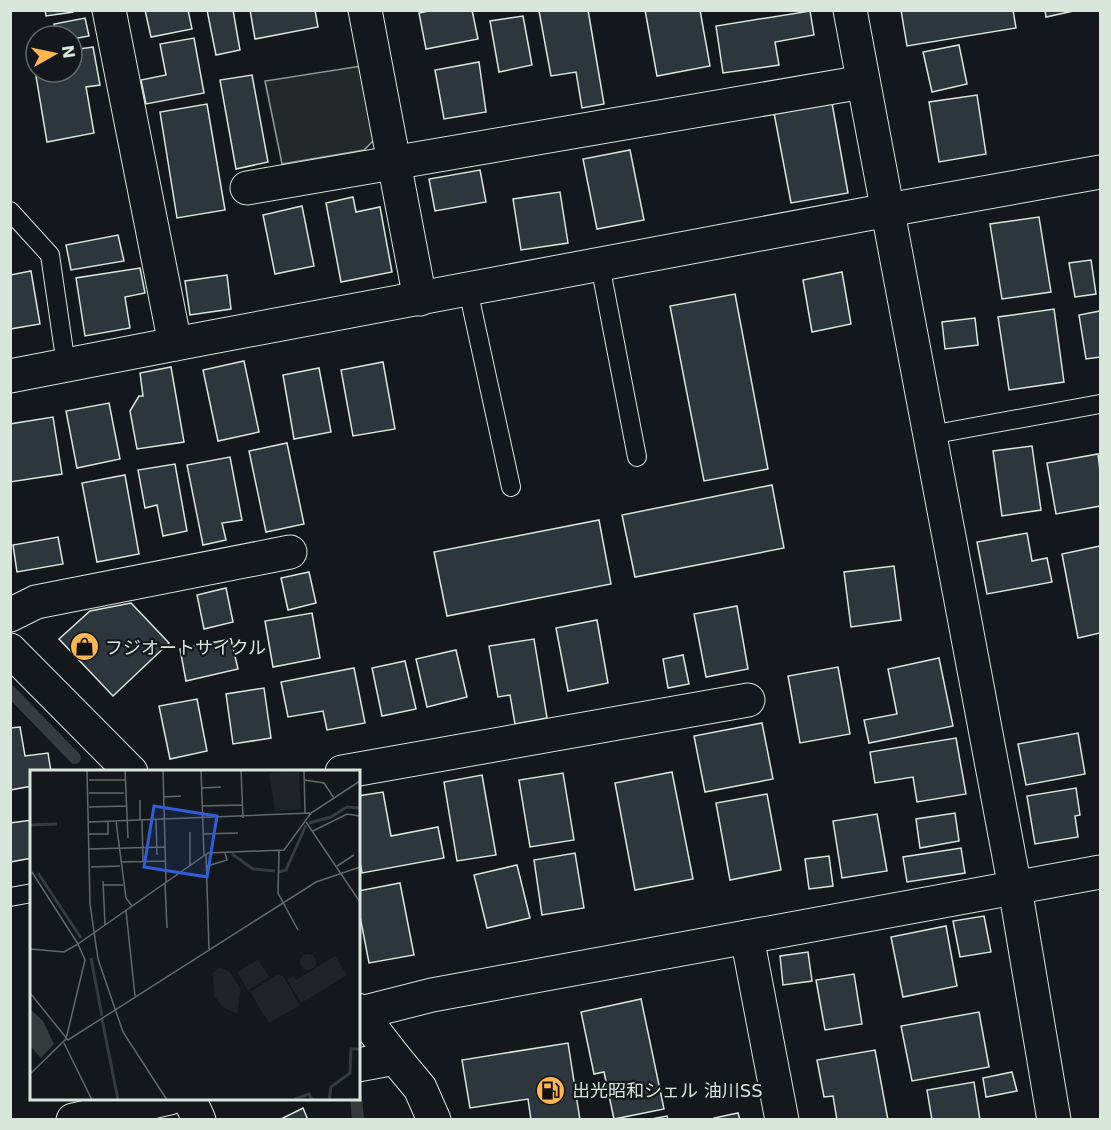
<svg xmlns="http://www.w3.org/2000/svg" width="1111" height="1130" font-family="'DejaVu Sans','Noto Sans JP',sans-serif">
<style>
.parking{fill:#24282b;stroke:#939e99;stroke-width:1.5}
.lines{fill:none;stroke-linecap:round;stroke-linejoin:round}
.stream{stroke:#363b3e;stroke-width:12}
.building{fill:#2c363c;stroke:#d8e6dc;stroke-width:1.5}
.lane-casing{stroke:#d8e6dc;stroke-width:20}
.street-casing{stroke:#d8e6dc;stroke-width:35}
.primary-casing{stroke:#d8e6dc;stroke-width:35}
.lane{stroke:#14181c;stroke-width:18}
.street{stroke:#14181c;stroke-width:33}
.primary{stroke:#14181c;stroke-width:33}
.labels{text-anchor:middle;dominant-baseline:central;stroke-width:4.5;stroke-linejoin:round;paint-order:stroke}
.poi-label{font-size:18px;fill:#d8e6dc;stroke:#14181c;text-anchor:start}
.inset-river{fill:none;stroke:#363b3e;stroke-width:3}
.inset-road{fill:none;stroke:#626a69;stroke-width:1.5}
.view{fill:#305dd8;fill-opacity:0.15;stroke:#305dd8;stroke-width:3}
.inset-edge{fill:none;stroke:#d8e6dc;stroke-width:3}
</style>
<rect width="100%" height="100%" fill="#14181c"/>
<path class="parking" d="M361,66L377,137L364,150L282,164L265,81Z"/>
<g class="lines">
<g class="stream">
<path d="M10,691L75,758"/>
<path d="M356,1098L358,1120"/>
</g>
</g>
<g class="building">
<path d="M45,10H73V12L46,16Z"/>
<path d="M145,10H188L192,29L151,37Z"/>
<path d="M207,10H233L240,50L216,55Z"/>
<path d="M250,10H315L318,27L255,39Z"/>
<path d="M434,10H472L478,39L426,49L419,13Z"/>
<path d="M588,10L604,104L582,108L576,72L551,76L539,11Z"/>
<path d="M645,10H700L710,66L657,76Z"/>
<path d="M901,10H1013L1016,28L907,46Z"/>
<path d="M1045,10H1078L1046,17Z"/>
<path d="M810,11L814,35L775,42L779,65L723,73L716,26Z"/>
<path d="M523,16L532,65L499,72L490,21Z"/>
<path d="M85,18L89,36L72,39V36H56L54,24Z"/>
<path d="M194,38L204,93L146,104L141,80L166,75L160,44Z"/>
<path d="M959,45L967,84L932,92L923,52Z"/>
<path d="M93,47L100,85L86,87L94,133L47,142L33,58L36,57V72H72V50Z"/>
<path d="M479,62L486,112L444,119L435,70Z"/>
<path d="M252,75L268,162L236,169L220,80Z"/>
<path d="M977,95L986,154L939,162L929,102Z"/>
<path d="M832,103L848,193L791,203L774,113Z"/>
<path d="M207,104L225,210L177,218L160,112Z"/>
<path d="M630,150L644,220L597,229L583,159Z"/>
<path d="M480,170L486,202L435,211L429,179Z"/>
<path d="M560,192L568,243L521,250L513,199Z"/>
<path d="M353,197L356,212L380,207L392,272L341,282L326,203Z"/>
<path d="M302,206L314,266L275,274L263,215Z"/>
<path d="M1039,217L1051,292L1002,299L990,224Z"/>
<path d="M118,235L124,261L71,270L66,245Z"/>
<path d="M1091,260L1096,294L1075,297L1069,263Z"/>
<path d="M140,268L145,293L125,297L130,328L85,336L76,278Z"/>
<path d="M31,271L40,324L10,329V275Z"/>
<path d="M842,272L851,324L812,332L803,280Z"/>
<path d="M227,275L231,309L190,315L185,281Z"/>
<path d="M735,294L768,469L704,481L670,306Z"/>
<path d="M1054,309L1064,382L1009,390L998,317Z"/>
<path d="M1100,311V357L1086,359L1079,315Z"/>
<path d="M975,318L978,345L945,349L942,322Z"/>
<path d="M244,361L259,432L218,441L203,370Z"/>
<path d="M383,362L395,429L353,436L341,370Z"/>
<path d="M171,367L184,442L137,449L130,411L139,396H143L140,373Z"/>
<path d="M319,368L331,432L294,439L283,375Z"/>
<path d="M109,403L120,459L77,468L66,411Z"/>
<path d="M53,417L62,474L10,482V424Z"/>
<path d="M287,443L304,524L266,532L249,451Z"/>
<path d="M1032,446L1041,510L1002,516L993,451Z"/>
<path d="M1098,454L1100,471V506L1056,514L1047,463Z"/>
<path d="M230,457L242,520L222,523L226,540L203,545L187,465Z"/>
<path d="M175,464L187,531L163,536L157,505L145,508L138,470Z"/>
<path d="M125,475L139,554L97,562L82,483Z"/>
<path d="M772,485L784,548L635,577L622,515Z"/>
<path d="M599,520L611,584L447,616L434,552Z"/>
<path d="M1027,533L1032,561L1047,558L1052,582L987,594L977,542Z"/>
<path d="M58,537L63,564L17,572L13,545Z"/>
<path d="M1100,546V633L1078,638L1062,554Z"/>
<path d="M894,566L901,620L851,627L844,572Z"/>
<path d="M309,572L316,603L288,610L281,578Z"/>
<path d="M226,588L233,622L204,629L197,595Z"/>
<path d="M131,603L169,643L113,696L59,639L90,611Z"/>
<path d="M737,606L748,669L706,677L694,614Z"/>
<path d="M312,613L320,658L273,667L265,621Z"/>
<path d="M597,620L608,683L568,691L556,628Z"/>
<path d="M231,639L238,669L186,681L180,649Z"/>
<path d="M534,639L547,718L515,724L510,695L498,697L489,646Z"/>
<path d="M456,650L467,697L427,707L416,659Z"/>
<path d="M683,655L689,684L668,688L663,659Z"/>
<path d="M939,658L953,726L869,743L864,720L897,714L888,669Z"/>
<path d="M405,661L416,709L382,716L372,668Z"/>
<path d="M838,667L850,734L800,743L788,676Z"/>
<path d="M354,668L365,723L327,730L323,711L288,717L281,682Z"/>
<path d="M264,688L271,738L233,744L226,694Z"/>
<path d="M197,699L207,751L170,759L159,706Z"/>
<path d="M762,723L773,779L705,792L694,736Z"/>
<path d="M20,727L25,756L48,753L51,772H32V786L10,790V728Z"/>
<path d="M1078,733L1085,774L1026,785L1018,744Z"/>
<path d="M956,738L966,794L917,802L913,777L875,783L870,752Z"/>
<path d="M672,772L693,879L635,890L615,783Z"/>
<path d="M563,773L574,840L530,847L519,780Z"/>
<path d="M482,775L496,855L457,861L444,782Z"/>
<path d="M1076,788L1080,815L1075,816L1078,837L1035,844L1027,796Z"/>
<path d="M383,792L391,836L438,827L444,858L362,873L358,851V796Z"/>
<path d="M767,794L781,870L730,880L716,803Z"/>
<path d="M955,813L959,841L920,848L916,819Z"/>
<path d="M877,814L887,871L842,878L833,821Z"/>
<path d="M32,820V858L10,862V823Z"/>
<path d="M961,848L965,873L907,882L903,857Z"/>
<path d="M575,853L584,908L542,915L534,860Z"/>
<path d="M829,856L833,886L809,889L805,859Z"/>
<path d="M517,865L530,918L487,928L474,875Z"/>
<path d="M400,883L414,955L369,963L358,906V891Z"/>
<path d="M984,916L991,952L960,957L953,921Z"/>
<path d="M946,926L957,986L903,997L891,937Z"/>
<path d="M808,952L812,981L783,985L780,956Z"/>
<path d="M854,974L862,1024L825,1030L816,980Z"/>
<path d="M641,999L664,1109L614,1119L604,1072L594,1074L581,1012Z"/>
<path d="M979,1012L989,1067L912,1081L901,1026Z"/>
<path d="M568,1043L580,1120H531L528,1099L470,1108L462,1060Z"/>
<path d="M875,1050L888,1120H837L833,1096L824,1097L817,1060Z"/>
<path d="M1012,1072L1017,1091L986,1097L983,1078Z"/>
<path d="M974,1082L980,1120H932L927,1090Z"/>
<path d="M303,1108L308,1120H279Z"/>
<path d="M738,1113L740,1120H714V1118Z"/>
<path d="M667,1116L668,1120H646Z"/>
</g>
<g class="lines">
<defs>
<g id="lane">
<path d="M10,211L50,255L66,365"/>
<path d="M600,265L637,457"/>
<path d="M468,290L511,487"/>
<path d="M930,435L1100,404"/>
<path d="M10,897L32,893"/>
</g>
<g id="street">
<path d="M109,10L175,344"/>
<path d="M365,10L420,299"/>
<path d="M850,10L1015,888L1054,1120"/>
<path d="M247,188L863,82"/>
<path d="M10,376L175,344L888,210L1100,172"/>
<path d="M10,615L36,602L290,552"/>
<path d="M342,772L748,700"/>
<path d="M747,937L782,1120"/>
<path d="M361,1013L432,995L1100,872"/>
<path d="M358,1065L395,1058"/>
<path d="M189,1098L199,1120"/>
<path d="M73,1120L170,1098"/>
</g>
<g id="primary">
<path d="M10,650L131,772"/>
<path d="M358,1010L395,1058L420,1088L434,1120"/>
</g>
</defs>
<use href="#lane" class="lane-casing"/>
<use href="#street" class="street-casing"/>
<use href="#primary" class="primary-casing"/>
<use href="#lane" class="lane"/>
<use href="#street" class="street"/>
<use href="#primary" class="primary"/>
</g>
<defs>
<symbol id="shop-disc" viewBox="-11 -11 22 22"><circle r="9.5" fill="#ffb74d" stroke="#14181c"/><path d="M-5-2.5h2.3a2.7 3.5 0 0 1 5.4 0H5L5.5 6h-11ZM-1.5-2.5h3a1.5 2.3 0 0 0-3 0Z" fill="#111"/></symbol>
<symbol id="fuel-disc" viewBox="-11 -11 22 22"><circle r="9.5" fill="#ffb74d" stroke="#14181c"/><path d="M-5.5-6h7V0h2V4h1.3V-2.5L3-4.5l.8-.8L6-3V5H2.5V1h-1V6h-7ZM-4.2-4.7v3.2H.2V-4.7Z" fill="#111"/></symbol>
</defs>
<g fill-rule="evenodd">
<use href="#shop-disc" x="68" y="630" width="33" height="33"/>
<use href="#fuel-disc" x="534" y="1074" width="33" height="33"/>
</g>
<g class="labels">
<g class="poi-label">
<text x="105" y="647">フジオートサイクル</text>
<text x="572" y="1090">出光昭和シェル 油川SS</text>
</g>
</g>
<g transform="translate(30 770)">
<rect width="330" height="330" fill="#14181c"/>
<path d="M269,2L271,39L245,41L239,3ZM270 192a8 8 0 1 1 16 0a8 8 0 1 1-16 0ZM305,186L317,205L271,233L257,210L263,206L266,210ZM228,190L239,207L218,220L207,202ZM189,198L199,201L211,219L207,244L193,237L184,226L183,203ZM247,205L253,206L270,235L239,253L220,222Z" fill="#202428"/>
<path d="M0,239L13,251L24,274L11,288L0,276Z" fill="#363b3e"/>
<path class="inset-river" d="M279,53L301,47L317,37L330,38M0,55L27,54M202,84L223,99L245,101M249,102L256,100L276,55M8,103L51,168M61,188L72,246M72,249L88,330M265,329L279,324L282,330M299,330L301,317L320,303L321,279H330"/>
<path class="inset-road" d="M57,0L60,134L68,189L93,262L137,330M95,0L98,68M133,0L136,112M171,0L174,86M211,0L213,48M274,0L275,44M59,10H95M274,10L294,13L304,28M172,18L191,17M59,23H94M133,27L151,26M110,30V50M172,36L212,35M59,37L96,36M112,50L113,91M126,50L127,85M86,51L96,128L102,136M59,52L280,43M276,52L330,132M283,61L317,44L330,46M160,62V95M59,64H78V51M173,64L208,63M59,79L135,77M249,81L248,123L268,160M176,85L179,179M91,92L135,91M177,96L197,90L195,83M307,96L324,85M61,97L90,96M73,111L75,155M135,113L137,158M74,115H93M96,141L105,226M0,179L34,182L48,174L2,102M0,223L38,270L286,112L330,97M34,273L62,330M0,304L36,269L55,190L48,174L178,83L254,80L281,43L330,11"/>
<path class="view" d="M124,36L187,46L177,107L114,97Z"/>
<rect width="330" height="330" class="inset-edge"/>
</g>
<rect width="1111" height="1130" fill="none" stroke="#d8e6dc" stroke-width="24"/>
<g transform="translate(54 54) rotate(81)"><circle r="28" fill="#14181c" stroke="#626a69" stroke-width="1.5"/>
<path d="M0-4.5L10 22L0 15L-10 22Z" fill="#ffb74d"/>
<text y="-9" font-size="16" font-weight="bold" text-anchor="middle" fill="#d8e6dc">N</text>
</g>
</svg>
